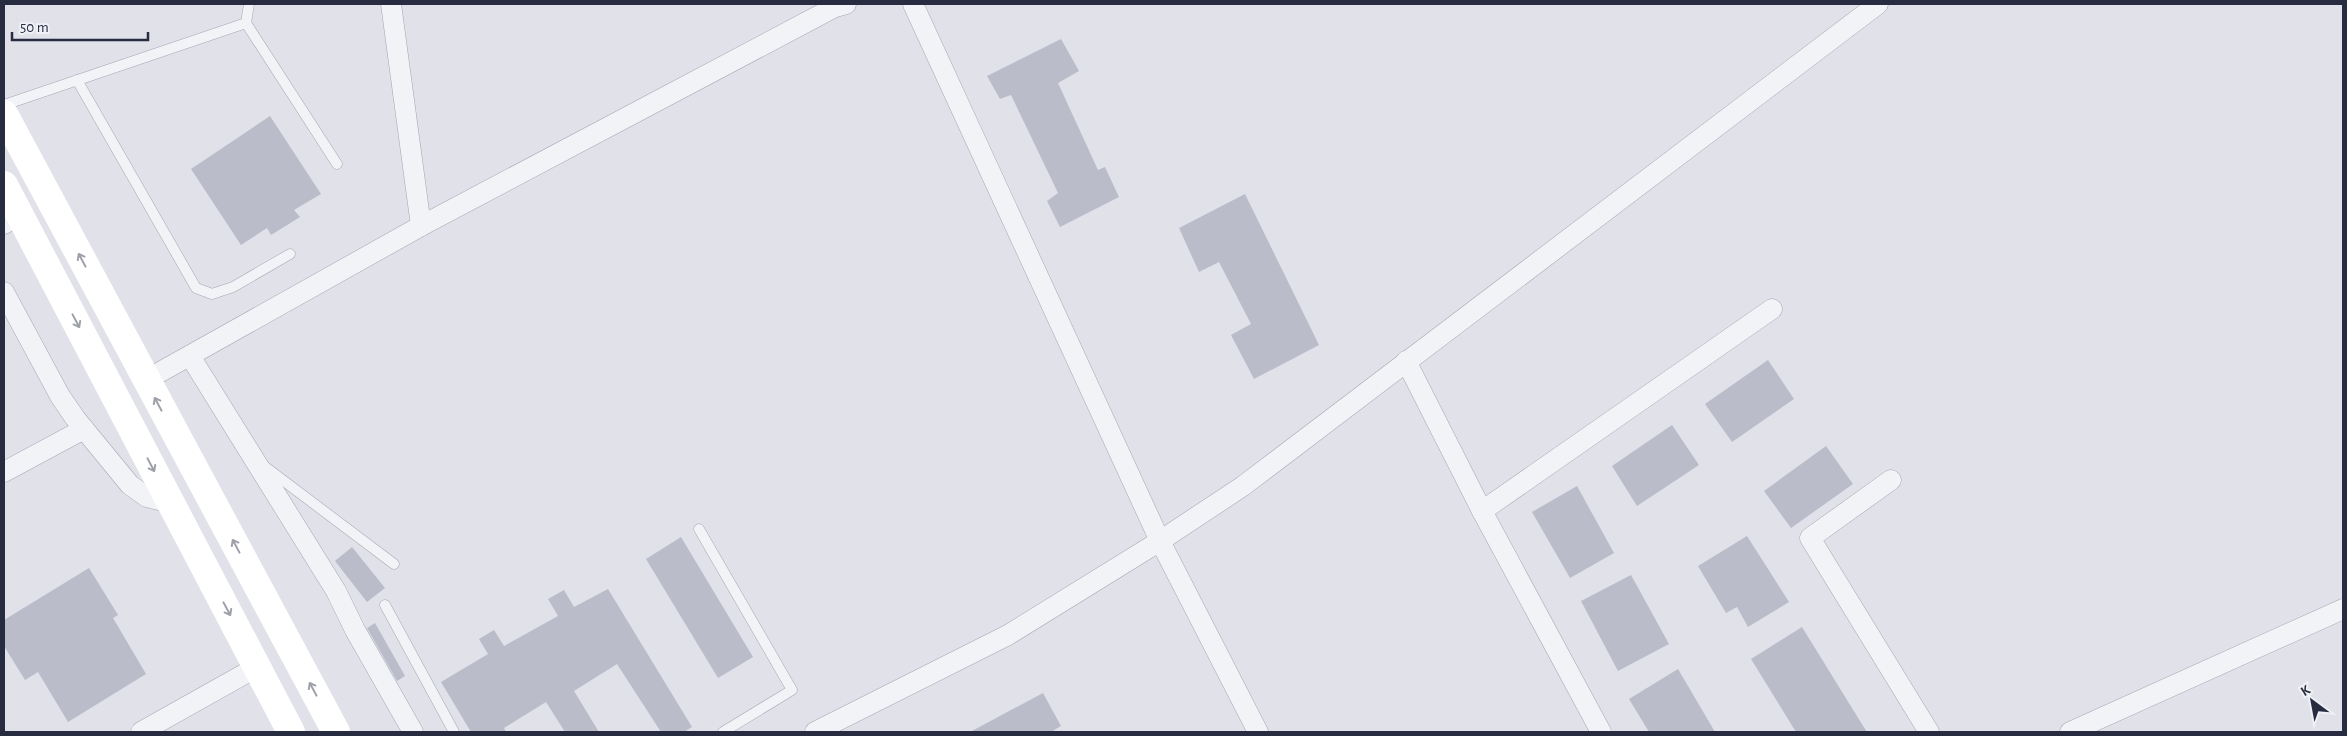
<svg xmlns="http://www.w3.org/2000/svg" width="2347" height="736" font-family="'Alegreya Sans',sans-serif">
<style>
.building{fill:#babcc9}
.lines{fill:none;stroke-linecap:round;stroke-linejoin:round}
.service-casing{stroke:#a5a7b3;stroke-width:11}
.minor-casing{stroke:#a5a7b3;stroke-width:21}
.service{stroke:#f2f3f7;stroke-width:10}
.minor{stroke:#f2f3f7;stroke-width:20}
.secondary{stroke:#fff;stroke-width:28}
.oneway{stroke:#9ea0a9}
</style>
<rect width="100%" height="100%" fill="#e0e1e9"/>
<g class="building">
<path d="M1061,39L1079,71L1058,83L1098,170L1105,167L1119,197L1060,227L1047,201L1058,193L1011,95L1000,99L987,76Z"/>
<path d="M270,116L321,194L294,210L300,217L271,235L267,228L241,245L191,169Z"/>
<path d="M1245,194L1319,345L1254,379L1231,335L1251,324L1219,262L1199,272L1179,228Z"/>
<path d="M1768,360L1794,399L1732,442L1705,404Z"/>
<path d="M1672,425L1699,465L1637,506L1612,466Z"/>
<path d="M1826,446L1853,484L1791,528L1764,491Z"/>
<path d="M1577,486L1614,553L1570,578L1532,512Z"/>
<path d="M1747,536L1789,602L1748,627L1737,607L1726,613L1698,566Z"/>
<path d="M681,537L753,657L718,678L646,559Z"/>
<path d="M352,547L385,588L367,602L335,561Z"/>
<path d="M89,568L118,615L113,618L146,674L68,722L38,672L25,680L4,646V620Z"/>
<path d="M1631,575L1669,644L1618,671L1581,601Z"/>
<path d="M608,589L692,727L684,732H661L617,664L574,691L599,732H565L546,702L504,728L506,732H471L441,682L488,654L479,639L494,630L504,646L558,616L548,599L564,590L574,607Z"/>
<path d="M375,623L405,676L397,681L367,628Z"/>
<path d="M1802,627L1860,721L1867,732H1796L1751,659Z"/>
<path d="M1678,669L1715,732H1649L1629,699Z"/>
<path d="M1043,693L1061,726L1051,732H970Z"/>
</g>
<g class="lines">
<defs>
<g id="service">
<path d="M249,4L246,23L337,164"/>
<path d="M77,80L196,288L212,294L233,287L290,254"/>
<path d="M4,105L246,23"/>
<path d="M264,466L394,564"/>
<path d="M699,529L792,690L723,732"/>
<path d="M385,605L454,732"/>
</g>
<g id="minor">
<path d="M391,4L421,226"/>
<path d="M913,4L1160,541L1258,732"/>
<path d="M4,224L19,215"/>
<path d="M4,292L60,396L75,418L130,485L147,497L171,503"/>
<path d="M190,356L336,591L355,630L413,732"/>
<path d="M1406,361L1482,511L1601,732"/>
<path d="M146,380L421,226L835,7L846,4"/>
<path d="M4,472L84,429"/>
<path d="M1891,480L1810,538L1929,732"/>
<path d="M1482,511L1772,309"/>
<path d="M141,732L257,667"/>
<path d="M815,732L1008,635L1160,541L1243,486L1878,4"/>
<path d="M2070,732L2343,609"/>
</g>
</defs>
<use href="#service" class="service-casing"/>
<use href="#minor" class="minor-casing"/>
<use href="#service" class="service"/>
<use href="#minor" class="minor"/>
<g class="secondary">
<path d="M4,114L336,732"/>
<path d="M4,185L291,732"/>
</g>
</g>
<defs><path id="oneway-shaft" d="M-6 0H5M1.5-3L5.5 0L1.5 3" fill="none" stroke-width="1.6" stroke-linecap="round" stroke-linejoin="round" transform="scale(1.25)"/></defs>
<g class="oneway">
<use href="#oneway-shaft" transform="translate(82 260) rotate(-118)"/>
<use href="#oneway-shaft" transform="translate(76 321) rotate(62)"/>
<use href="#oneway-shaft" transform="translate(158 404) rotate(-118)"/>
<use href="#oneway-shaft" transform="translate(151 465) rotate(62)"/>
<use href="#oneway-shaft" transform="translate(236 546) rotate(-118)"/>
<use href="#oneway-shaft" transform="translate(227 609) rotate(62)"/>
<use href="#oneway-shaft" transform="translate(313 689) rotate(-118)"/>
</g>
<rect width="2347" height="736" fill="none" stroke="#282c40" stroke-width="10"/>
<g transform="translate(2312 701) rotate(328)" stroke="#eff1f6" stroke-width="4" paint-order="stroke">
<path d="M0-4L9 19L0 12L-9 19Z" fill="#282c40"/>
<text y="-8" font-size="14" font-weight="bold" text-anchor="middle" fill="#282c40">K</text>
</g>
<path d="M12 32v8h136v-8" fill="none" stroke="#282c40" stroke-width="2.5"/>
<text x="20" y="32" font-size="15" fill="#282c40" stroke="#eff1f6" stroke-width="4" paint-order="stroke">50 m</text>
</svg>
